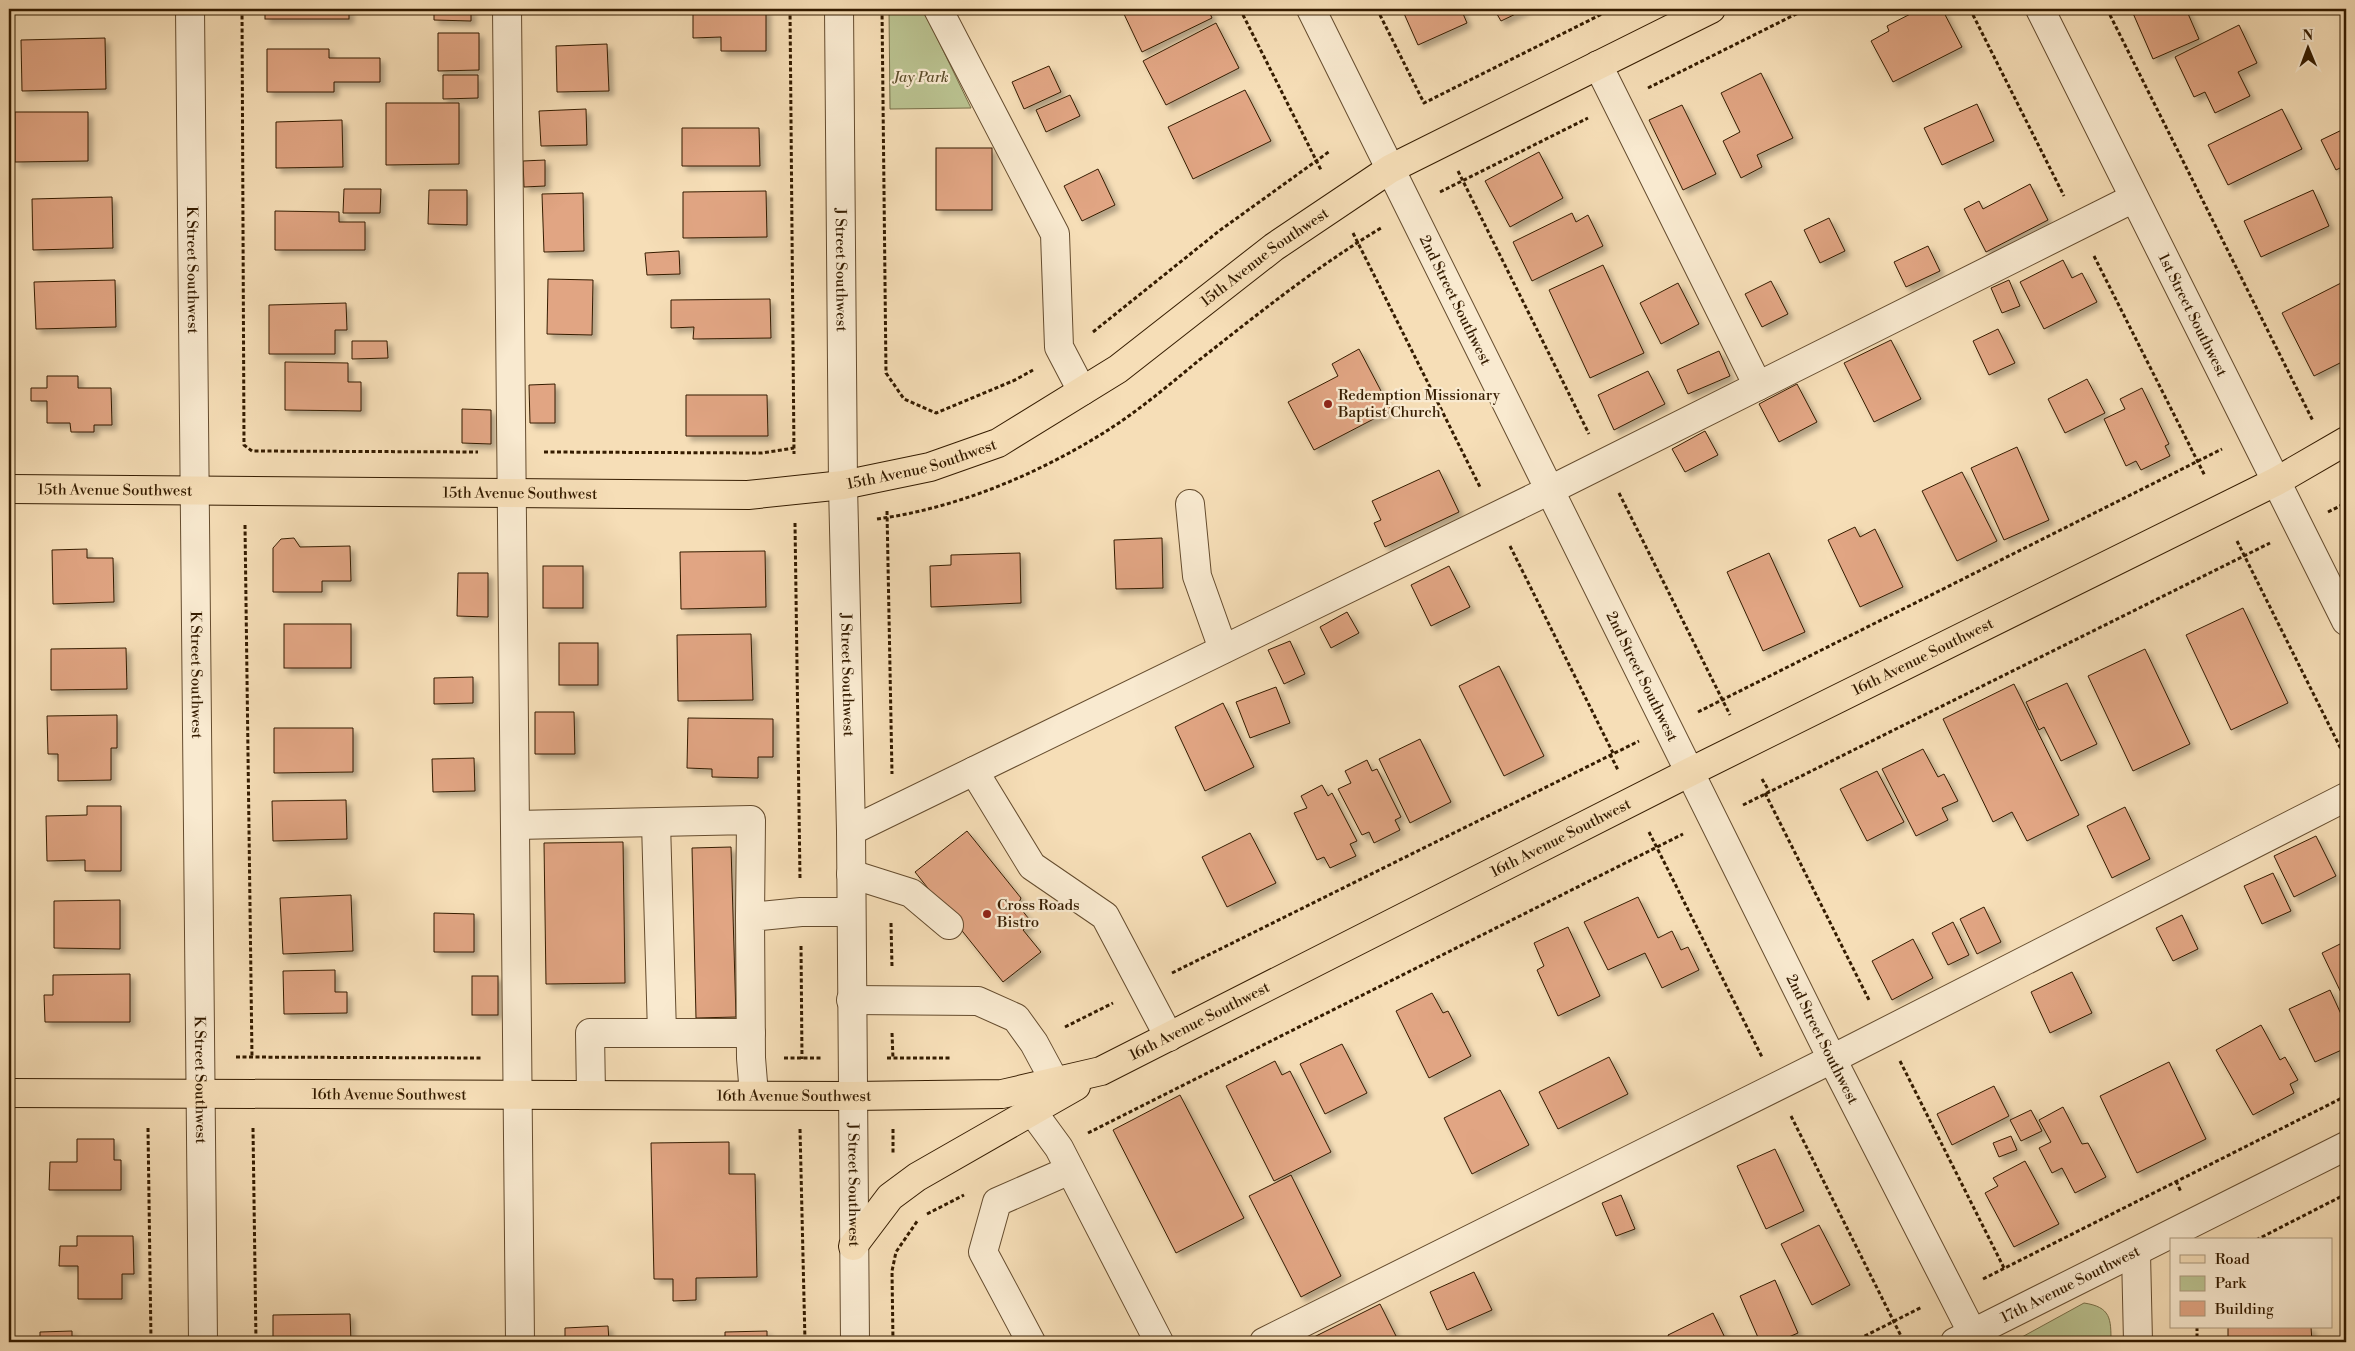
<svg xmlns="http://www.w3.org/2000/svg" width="2355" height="1351" font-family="'Libre Bodoni',serif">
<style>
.green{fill:#bac290;stroke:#786f48}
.building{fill:#e1a583;stroke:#351c00;filter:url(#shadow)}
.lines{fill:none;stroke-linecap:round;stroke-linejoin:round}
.minor-casing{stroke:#654c2e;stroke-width:30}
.major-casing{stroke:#351c00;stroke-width:30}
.path{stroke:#351c00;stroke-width:3;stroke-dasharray:4 2.5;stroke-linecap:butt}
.minor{stroke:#f9ead0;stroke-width:28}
.major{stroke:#f6deb7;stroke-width:28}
.poi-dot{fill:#8f2418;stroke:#f9ead0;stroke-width:2}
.labels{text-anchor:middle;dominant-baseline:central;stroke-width:4.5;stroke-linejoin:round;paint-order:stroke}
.park-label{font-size:15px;font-style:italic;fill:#5d4e2b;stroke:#f9ead0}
.street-label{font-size:15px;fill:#351c00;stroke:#f9ead0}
.poi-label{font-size:15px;fill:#351c00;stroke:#f9ead0;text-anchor:start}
</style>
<defs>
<filter id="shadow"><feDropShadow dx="4.5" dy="4.5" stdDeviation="2.5" flood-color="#0004"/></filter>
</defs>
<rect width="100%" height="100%" fill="#f6deb7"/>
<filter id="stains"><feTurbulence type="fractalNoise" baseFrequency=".004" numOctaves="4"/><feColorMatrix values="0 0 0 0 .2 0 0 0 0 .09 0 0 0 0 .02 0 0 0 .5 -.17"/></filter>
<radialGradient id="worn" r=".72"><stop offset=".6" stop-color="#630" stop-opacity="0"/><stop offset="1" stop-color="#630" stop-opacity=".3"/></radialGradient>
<g class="green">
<path d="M889,9H923L971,108L890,109Z"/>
<path d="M2084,1303C2111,1307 2111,1319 2111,1342H2017L2022,1337Z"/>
</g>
<g class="building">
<rect x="265" y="9" width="84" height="10"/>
<path d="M434,9H471V21L434,20Z"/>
<path d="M693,9H766V51H721V37L693,38Z"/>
<path d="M1129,9H1208L1212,18L1142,52L1123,12Z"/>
<path d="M1402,9H1461L1467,23L1418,45Z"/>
<path d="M1494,9H1526L1501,21Z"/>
<path d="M1920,9H1942L1962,47L1893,82L1871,41L1889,31L1887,26Z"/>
<path d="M2137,9H2186L2199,39L2153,59L2132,11Z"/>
<path d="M1216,23L1239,68L1166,105L1143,61Z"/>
<path d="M2239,25L2257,63L2238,72L2250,96L2215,113L2205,92L2194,97L2175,57Z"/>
<path d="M438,33H479V70L438,71Z"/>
<path d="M105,38L106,89L22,91L21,40Z"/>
<path d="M607,44L609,91L557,92L556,46Z"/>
<path d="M267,49H329V58H380V82H334V92H267Z"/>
<path d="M1049,66L1061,92L1024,109L1012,82Z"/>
<path d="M1761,73L1793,138L1757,155L1762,167L1741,178L1723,141L1740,132L1721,93Z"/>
<path d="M443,75H478V98L443,99Z"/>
<path d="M1245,90L1271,141L1193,179L1168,127Z"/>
<path d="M1070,95L1080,116L1046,132L1036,110Z"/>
<path d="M386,103H459V164L386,165Z"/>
<path d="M1977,104L1994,141L1942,165L1924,128Z"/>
<path d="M1682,105L1716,174L1683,190L1649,120Z"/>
<path d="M586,109L587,145L541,146L539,111Z"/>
<path d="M2282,109L2302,149L2228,185L2208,145Z"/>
<path d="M15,112H88V161L15,162Z"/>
<path d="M342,120L343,167L276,168V122Z"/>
<path d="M682,128H759L760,166H682Z"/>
<path d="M2346,128V165L2336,170L2321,140Z"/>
<rect x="936" y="148" width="56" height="62"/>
<path d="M1539,152L1563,198L1510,227L1485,181Z"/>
<path d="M545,160V186L524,187L523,161Z"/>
<path d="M1098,169L1115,205L1082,221L1064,186Z"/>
<path d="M2030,184L2048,220L1986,252L1964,209L1979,201L1983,209Z"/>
<path d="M344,189H381L380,213H343Z"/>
<path d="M429,190H467V225L428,224Z"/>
<path d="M2313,190L2329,226L2261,257L2244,221Z"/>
<path d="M766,191L767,237L683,238V192Z"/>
<path d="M583,193L584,251L544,252L542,194Z"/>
<path d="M112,197L113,248L33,250L32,199Z"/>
<path d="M275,211L339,212V222H365V250H275Z"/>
<path d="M1572,213L1576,222L1588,215L1603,246L1532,281L1513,242Z"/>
<path d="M1829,218L1845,251L1820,263L1804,230Z"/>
<path d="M1928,246L1940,271L1906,287L1894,262Z"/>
<path d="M679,251L680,274L647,275L645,253Z"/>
<path d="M2063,260L2072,278L2082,273L2097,302L2044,329L2020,282Z"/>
<path d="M1603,265L1644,353L1590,378L1549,290Z"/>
<path d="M548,279L593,280L592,335L547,334Z"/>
<path d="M115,280L116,327L36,329L34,282Z"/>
<path d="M2009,280L2020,306L2002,313L1991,288Z"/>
<path d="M1771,281L1788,314L1762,327L1745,294Z"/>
<path d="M1678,283L1699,324L1661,344L1640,303Z"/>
<path d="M2341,283L2346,294V360L2314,376L2282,313Z"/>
<path d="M770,299L771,338L693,339L694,327L671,328V300Z"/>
<path d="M346,303L347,330H335V354H269V305Z"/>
<path d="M1998,329L2015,363L1989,375L1973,341Z"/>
<path d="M1891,340L1921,399L1874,422L1844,363Z"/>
<path d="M352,341H387L388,358L352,359Z"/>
<path d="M1359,349L1391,410L1314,450L1288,402L1338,376L1332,364Z"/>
<path d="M1719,351L1730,376L1688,394L1677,370Z"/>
<path d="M285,362L348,363V382H361V411L285,410Z"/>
<path d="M1648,371L1665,404L1614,430L1598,395Z"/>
<path d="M47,376H78V388H111L112,425H94V432H71L70,423H47V401H31V388H47Z"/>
<path d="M2087,379L2105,413L2065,433L2048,399Z"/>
<path d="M555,384V423H530L529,385Z"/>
<path d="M1797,384L1817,422L1779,442L1759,404Z"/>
<path d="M2142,388L2169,444L2165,446L2170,456L2141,470L2136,461L2126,466L2104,419L2125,409L2120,399Z"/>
<path d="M686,395H767L768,436H686Z"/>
<path d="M462,409L491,410V444L462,443Z"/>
<path d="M1705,431L1718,455L1685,472L1672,449Z"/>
<path d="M2017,447L2049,520L2004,540L1971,468Z"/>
<path d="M1439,470L1459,512L1385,547L1374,523L1381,520L1372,501Z"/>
<path d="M1962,472L1997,541L1957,561L1922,491Z"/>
<path d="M1855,527L1860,537L1875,529L1903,587L1860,607L1828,540Z"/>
<path d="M294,538L300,547L350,546L351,581H322V592H273V548L281,539Z"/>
<path d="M1162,538L1163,588L1116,589L1114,540Z"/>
<path d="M87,549V558H113L114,602L53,604L52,550Z"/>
<path d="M765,551L766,607L681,609L680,552Z"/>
<path d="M1020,553L1021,603L931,607L930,566L951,565V555Z"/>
<path d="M1769,553L1805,632L1763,651L1727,572Z"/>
<rect x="543" y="566" width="40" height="42"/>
<path d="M1449,566L1470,607L1431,626L1411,585Z"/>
<path d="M458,573H488V617L457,616Z"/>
<path d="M2243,608L2288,703L2231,730L2186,635Z"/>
<path d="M1347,612L1359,633L1331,648L1320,627Z"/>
<rect x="284" y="624" width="67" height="44"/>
<path d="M751,634L753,700L678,701L677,635Z"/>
<path d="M1290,641L1305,674L1284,684L1268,650Z"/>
<rect x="559" y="643" width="39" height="42"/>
<path d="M126,648L127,689L51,690V649Z"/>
<path d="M2145,649L2190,744L2133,771L2088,676Z"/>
<path d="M1499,666L1544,756L1504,776L1459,686Z"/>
<path d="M473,677V703L434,704V678Z"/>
<path d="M2067,683L2097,744L2061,761L2044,727L2039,730L2026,702Z"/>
<path d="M2014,684L2079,815L2027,841L2012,812L1993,822L1943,719Z"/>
<path d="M1276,687L1290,723L1250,738L1236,702Z"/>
<path d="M1223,703L1254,767L1205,791L1175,727Z"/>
<path d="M535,712H574L575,754H535Z"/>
<path d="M117,715V748H111V780L58,781V754H48L47,716Z"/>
<path d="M688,718L773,719V757H758V778L712,777V769L687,768Z"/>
<path d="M274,728H353V772L274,773Z"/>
<path d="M1420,739L1451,802L1410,823L1379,759Z"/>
<path d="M1923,749L1938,777L1944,774L1958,801L1942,808L1948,820L1916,836L1882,769Z"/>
<path d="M474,758L475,791L433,792L432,759Z"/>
<path d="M1367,760L1372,771L1377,769L1401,817L1395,820L1400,830L1374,843L1369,832L1362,835L1338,789L1351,783L1345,771Z"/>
<path d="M1877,771L1904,822L1867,841L1840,789Z"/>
<path d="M1322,785L1328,796L1332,793L1357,841L1350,844L1356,856L1330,868L1324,857L1317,860L1294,813L1307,808L1301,796Z"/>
<path d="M346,800L347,839L273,841L272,801Z"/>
<path d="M87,806H121V871H85V860L47,861L46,816L87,815Z"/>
<path d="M2125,807L2150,859L2112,878L2087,826Z"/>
<path d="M967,831L1021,898L1018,905L1032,923L1023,930L1041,952L1003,982L915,872Z"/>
<path d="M1250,833L1276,883L1227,907L1202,857Z"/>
<path d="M2316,836L2336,876L2294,897L2274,856Z"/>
<path d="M623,842L625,983L546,984L544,843Z"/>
<path d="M731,847L736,1017L696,1018L692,848Z"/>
<path d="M2273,873L2291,911L2262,924L2244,886Z"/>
<path d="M351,895L353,951L283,954L280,898Z"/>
<path d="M1638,897L1658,938L1672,931L1681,950L1688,947L1699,970L1662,988L1645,953L1608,970L1584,922Z"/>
<path d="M120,900V949L54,948V901Z"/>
<path d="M1984,907L2001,942L1977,954L1960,919Z"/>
<path d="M434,913L474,914V952H434Z"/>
<path d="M2182,915L2198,949L2173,961L2156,928Z"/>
<path d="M1953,922L1969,955L1948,965L1932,933Z"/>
<path d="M1568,927L1600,996L1558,1016L1537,970L1544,966L1534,943Z"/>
<path d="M1913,939L1933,978L1892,1000L1872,961Z"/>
<path d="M2346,941V1003L2322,953Z"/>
<path d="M335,970V992H347V1013L284,1014L283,971Z"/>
<path d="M2072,972L2092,1013L2050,1033L2031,992Z"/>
<path d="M130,974V1022H45L44,995H53V975Z"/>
<rect x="472" y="976" width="26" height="39"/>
<path d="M2330,990L2346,1025V1048L2315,1062L2289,1009Z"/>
<path d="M1432,993L1443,1013L1448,1011L1471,1056L1429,1078L1396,1011Z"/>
<path d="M2261,1025L2280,1060L2285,1057L2298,1080L2290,1084L2294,1093L2253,1115L2216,1050Z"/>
<path d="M1342,1044L1367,1093L1325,1114L1300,1064Z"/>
<path d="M1609,1057L1628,1094L1558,1129L1539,1092Z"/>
<path d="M1275,1061L1282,1075L1290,1071L1331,1152L1274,1181L1226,1086Z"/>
<path d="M2169,1062L2206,1139L2137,1173L2100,1096Z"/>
<path d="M1994,1086L2009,1116L1952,1145L1937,1114Z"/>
<path d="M1500,1090L1529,1145L1472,1174L1444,1118Z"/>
<path d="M1180,1095L1244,1218L1176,1253L1113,1130Z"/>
<path d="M2063,1107L2082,1144L2088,1143L2106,1177L2075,1193L2062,1168L2052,1173L2039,1148L2051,1142L2039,1120Z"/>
<path d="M2031,1110L2042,1131L2021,1141L2010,1120Z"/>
<path d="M2011,1136L2017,1150L1999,1157L1993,1143Z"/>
<path d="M77,1139H114V1160H121V1190H49L50,1162H77Z"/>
<path d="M729,1142V1174H755L757,1277L696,1278V1300L673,1301V1279H654L651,1143Z"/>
<path d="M1775,1149L1804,1211L1766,1229L1737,1166Z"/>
<path d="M2025,1161L2059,1224L2014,1247L1985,1193L1998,1186L1993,1178Z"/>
<path d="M1291,1175L1341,1276L1301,1297L1249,1196Z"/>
<path d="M1621,1195L1635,1229L1616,1236L1602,1203Z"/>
<path d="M1819,1225L1850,1285L1812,1305L1781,1244Z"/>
<path d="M77,1236H133L134,1274H122V1299H78V1266H59L60,1246H77Z"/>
<path d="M1474,1272L1492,1310L1447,1330L1430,1292Z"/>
<path d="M1775,1280L1798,1333L1777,1342H1760L1740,1296Z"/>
<path d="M1380,1304L1399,1342H1304Z"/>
<path d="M1713,1313L1727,1342H1671L1668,1335Z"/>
<path d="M350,1314L351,1342H273V1315Z"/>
<path d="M608,1326L609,1342H565V1328Z"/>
<path d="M2228,1327H2311L2312,1342H2228Z"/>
<path d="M72,1331V1341L130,1340L131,1342H40V1332Z"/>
<path d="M767,1331V1342H709V1340L725,1339V1332Z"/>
</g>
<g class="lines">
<defs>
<g id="minor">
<path id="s1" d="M190,9L203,1342"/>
<path d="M507,9L520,1342"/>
<path id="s2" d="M839,9L843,485L851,831L855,1342"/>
<path d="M938,9L1055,234L1059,347L1082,391"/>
<path id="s3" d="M1311,9L1832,1059L1977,1342"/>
<path id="s4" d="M2040,9L2346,621"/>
<path d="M1598,65L1758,386"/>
<path d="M1190,504L1197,576L1223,649"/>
<path d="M974,771L1032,866L1105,916L1169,1037"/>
<path d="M656,823L662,1033"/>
<path d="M516,825L751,820L750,917"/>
<path d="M851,831L1550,490L2134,198"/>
<path d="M851,874L911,893L949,925"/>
<path d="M851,1000L978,1001L1016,1018L1034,1043L1055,1082"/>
<path d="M591,1094L590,1033H751"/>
<path d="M754,1095L751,1058L750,917L801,912H851"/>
<path d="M1032,1111L1059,1148L1159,1342"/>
<path d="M2136,1253L2138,1342"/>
<path d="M1031,1342L983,1252L997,1202L1070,1170"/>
<path d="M1264,1342L1832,1059L2346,797"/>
<path id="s5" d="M1955,1342L2346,1146"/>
</g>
<g id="major">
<path id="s6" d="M9,489L748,495L843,485L930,467L998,443L1118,369L1274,247L1390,169L1711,9"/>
<path id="s7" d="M9,1093L852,1096L1002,1094L1101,1071L1690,772L2277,481L2346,441"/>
<path d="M853,1246L890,1197L917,1177L1076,1086"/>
</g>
</defs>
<use href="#minor" class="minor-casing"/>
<use href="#major" class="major-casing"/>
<g class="path">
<path d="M242,9L244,445L252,451L478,452"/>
<path d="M790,9L794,454"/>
<path d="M882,9L886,373L904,399L936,413L1015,380L1033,370"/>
<path d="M1240,9L1321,170"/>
<path d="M1377,9L1424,103L1612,9"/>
<path d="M1970,9L2064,196"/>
<path d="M2107,9L2313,421"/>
<path d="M1648,88L1806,9"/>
<path d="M1458,171L1589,434"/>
<path d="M1440,192L1588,118"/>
<path d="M1353,233L1480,487"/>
<path d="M2094,256L2205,476"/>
<path d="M1093,332L1219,231L1330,151"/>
<path d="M544,452L762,453L794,448"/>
<path d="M1619,493L1730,715"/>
<path d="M887,511L892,774"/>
<path d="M2328,512L2346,503"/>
<path d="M877,519C957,508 1036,475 1105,432C1138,411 1168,386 1198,361C1258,314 1316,267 1381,228"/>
<path d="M795,523L800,879"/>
<path d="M245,525L252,1058"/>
<path d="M2237,541L2346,759"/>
<path d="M1510,546L1613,753"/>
<path d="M1698,712L2222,449"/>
<path d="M1610,754L1618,770"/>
<path d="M1762,779L1769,791"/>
<path d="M1765,793L1870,1002"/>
<path d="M1743,805L2270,543"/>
<path d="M1649,832L1762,1057"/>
<path d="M891,923L892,967"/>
<path d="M801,946L802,1059"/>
<path d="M1172,973L1639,741"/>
<path d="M1065,1027L1113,1003"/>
<path d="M892,1033L893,1059"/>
<path d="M236,1057L483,1058"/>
<path d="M784,1058H821"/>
<path d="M887,1058H951"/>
<path d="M1900,1061L2004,1268"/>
<path d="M1791,1116L1903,1340"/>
<path d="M148,1128L151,1342"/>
<path d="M253,1128L256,1342"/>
<path d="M800,1129L805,1342"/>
<path d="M893,1129V1154"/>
<path d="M1088,1133L1683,834"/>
<path d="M2176,1181L2181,1192"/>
<path d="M927,1214L964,1195"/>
<path d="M2256,1240L2346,1194"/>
<path d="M1983,1279L2346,1096"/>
<path d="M2197,1327V1342"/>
<path d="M893,1342L892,1271L896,1252L918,1220"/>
<path d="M1853,1342L1922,1307"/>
</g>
<use href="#minor" class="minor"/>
<use href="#major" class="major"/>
</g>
<g class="poi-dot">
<circle cx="1328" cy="404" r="5"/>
<circle cx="987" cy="914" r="5"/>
</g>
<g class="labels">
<g class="park-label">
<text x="921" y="77">Jay Park</text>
</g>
<g class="street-label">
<text stroke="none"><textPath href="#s6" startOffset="1321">15th Avenue Southwest</textPath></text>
<text stroke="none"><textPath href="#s1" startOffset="261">K Street Southwest</textPath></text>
<text stroke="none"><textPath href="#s2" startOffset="261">J Street Southwest</textPath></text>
<text stroke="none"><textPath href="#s3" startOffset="325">2nd Street Southwest</textPath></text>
<text stroke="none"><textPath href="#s4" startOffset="342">1st Street Southwest</textPath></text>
<text stroke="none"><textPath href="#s6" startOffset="916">15th Avenue Southwest</textPath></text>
<text stroke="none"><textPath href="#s6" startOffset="106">15th Avenue Southwest</textPath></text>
<text stroke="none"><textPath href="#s6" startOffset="511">15th Avenue Southwest</textPath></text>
<text stroke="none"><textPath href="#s7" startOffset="2015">16th Avenue Southwest</textPath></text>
<text stroke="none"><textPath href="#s1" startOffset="666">K Street Southwest</textPath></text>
<text stroke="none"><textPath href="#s2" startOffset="666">J Street Southwest</textPath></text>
<text stroke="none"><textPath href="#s3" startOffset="745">2nd Street Southwest</textPath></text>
<text stroke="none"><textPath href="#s7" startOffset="1610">16th Avenue Southwest</textPath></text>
<text stroke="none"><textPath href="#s7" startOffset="1205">16th Avenue Southwest</textPath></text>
<text stroke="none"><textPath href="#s3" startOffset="1150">2nd Street Southwest</textPath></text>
<text stroke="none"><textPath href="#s1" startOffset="1071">K Street Southwest</textPath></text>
<text stroke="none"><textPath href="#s7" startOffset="380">16th Avenue Southwest</textPath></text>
<text stroke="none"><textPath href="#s7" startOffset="785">16th Avenue Southwest</textPath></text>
<text stroke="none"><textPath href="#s2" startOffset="1176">J Street Southwest</textPath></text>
<text stroke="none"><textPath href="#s5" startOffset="129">17th Avenue Southwest</textPath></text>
</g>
<g class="poi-label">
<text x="1338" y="395">Redemption Missionary<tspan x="1338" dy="17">Baptist Church</tspan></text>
<text x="997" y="905">Cross Roads<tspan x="997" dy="17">Bistro</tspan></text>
</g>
</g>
<rect width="2355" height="1351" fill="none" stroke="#f6deb7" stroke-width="30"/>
<rect x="10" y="10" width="2335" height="1331" fill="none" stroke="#351c00" stroke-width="2.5"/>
<rect x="15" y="15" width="2325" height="1321" fill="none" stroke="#351c00"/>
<rect x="2170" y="1238" width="162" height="90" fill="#f9ead0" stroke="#ab987d"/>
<rect x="2180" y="1255" width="25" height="8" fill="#f6deb7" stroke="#ab987d"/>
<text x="2215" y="1264" font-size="15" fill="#351c00">Road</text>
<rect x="2180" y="1276" width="25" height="15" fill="#bac290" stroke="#ab987d"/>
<text x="2215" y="1288" font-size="15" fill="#351c00">Park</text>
<rect x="2180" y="1301" width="25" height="15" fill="#e1a583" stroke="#ab987d"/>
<text x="2215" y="1314" font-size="15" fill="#351c00">Building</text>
<g transform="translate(2308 48) rotate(359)" stroke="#f9ead0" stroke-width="4" paint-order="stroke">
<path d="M0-4L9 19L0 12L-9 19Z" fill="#351c00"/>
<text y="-8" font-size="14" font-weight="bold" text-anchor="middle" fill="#351c00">N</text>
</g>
<rect width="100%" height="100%" filter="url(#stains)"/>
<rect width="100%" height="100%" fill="url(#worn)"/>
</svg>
